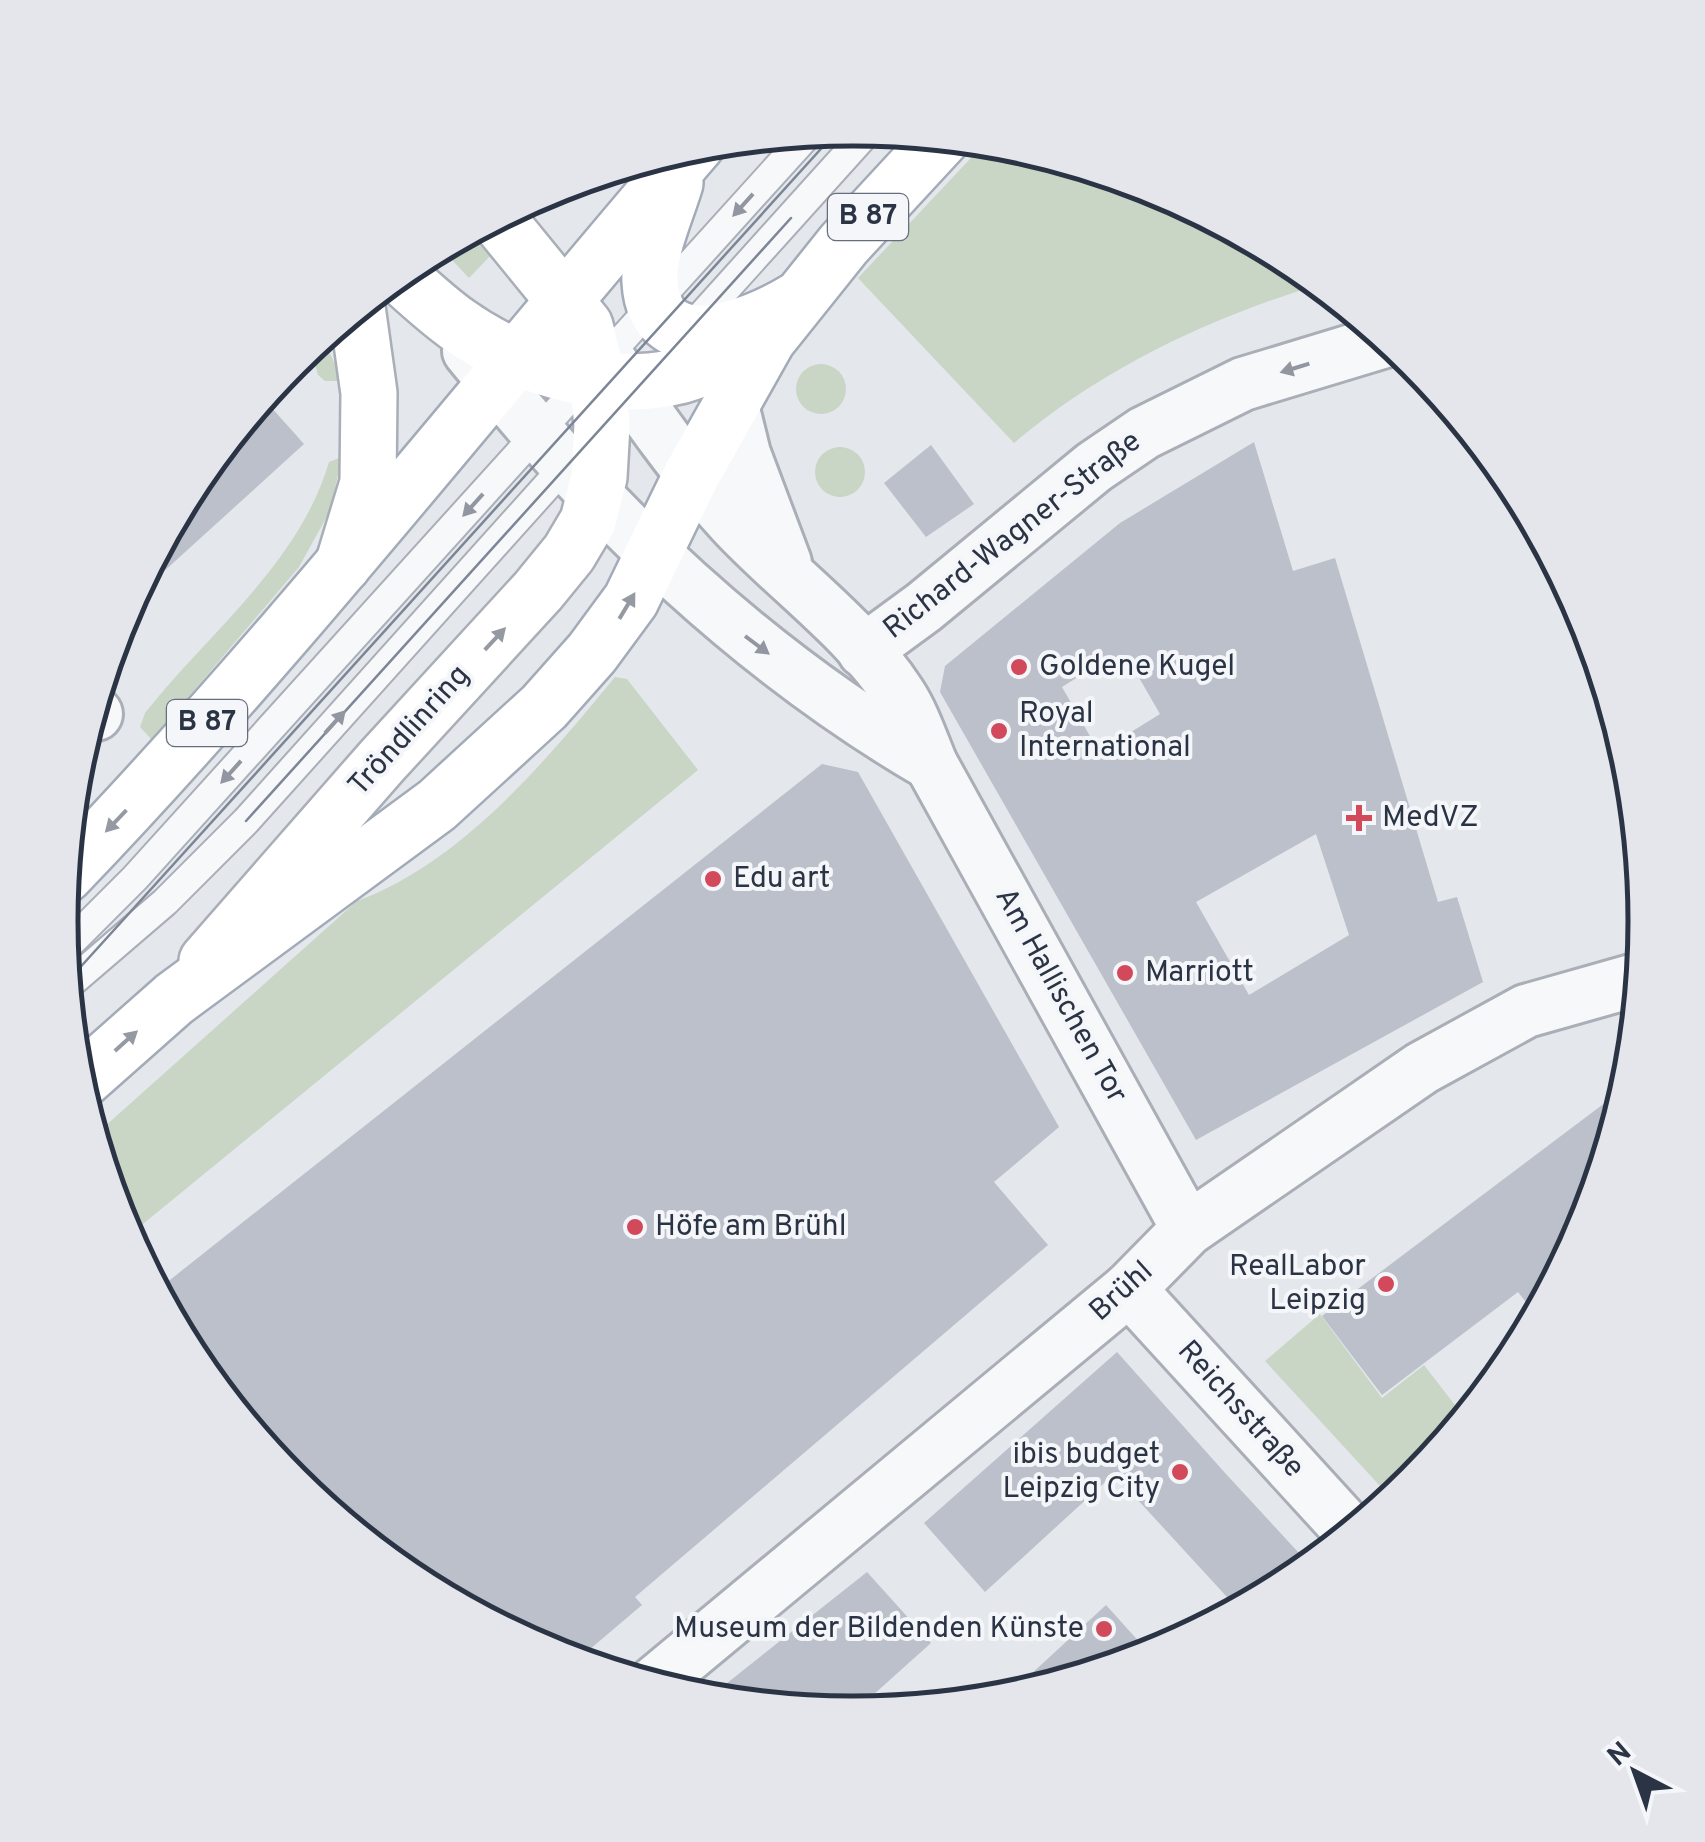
<svg xmlns="http://www.w3.org/2000/svg" width="1705" height="1842" font-family="Overpass,sans-serif">
<style>
.green{fill:#c9d6c5}
.building{fill:#bbc0ca;fill-rule:evenodd}
.lines{fill:none;stroke-linecap:round;stroke-linejoin:round}
.lane-casing{stroke:#a9aeb7;stroke-width:32}
.street-casing{stroke:#a9aeb7;stroke-width:58}
.secondary-casing{stroke:#a9aeb7;stroke-width:60}
.primary-casing{stroke:#a3abb8;stroke-width:60}
.lane{stroke:#f7f8fa;stroke-width:28}
.street{stroke:#f7f8fa;stroke-width:52}
.secondary{stroke:#fff;stroke-width:55}
.primary{stroke:#fff;stroke-width:55}
.tram{stroke:#7d8696;stroke-width:2.5}
.oneway{fill:#9196a0}
.oneway2{fill:#959aa2}
.poi-dot{fill:#d1495b;stroke:#f4f6f9;stroke-width:4}
.labels{text-anchor:middle;dominant-baseline:central;stroke-width:8;stroke-linejoin:round;paint-order:stroke}
.shield{fill:#f4f6f9;stroke:#676e7b;stroke-width:2.5}
.shield-label{font-size:28px;font-weight:bold;fill:#2b3445}
.street-label{font-size:30px;fill:#2b3445;stroke:#f4f6f9}
.poi-label{font-size:30px;fill:#2b3445;stroke:#f4f6f9;text-anchor:start}
.rim{fill:none;stroke:#2b3445;stroke-width:5}
</style>
<rect width="100%" height="100%" fill="#e4e7ec"/>
<g class="green">
<path d="M986,142L1008,144L1156,189L1293,262L1320,284C1208,319 1104,367 1014,443L858,278Z"/>
<path d="M468,232L490,256L469,278L440,247Z"/>
<path d="M322,336L337,369L338,381H325L318,375L310,346Z"/>
<circle cx="821" cy="389" r="25"/>
<circle cx="840" cy="472" r="25"/>
<path d="M342,457L330,511L299,567L152,740L140,727L145,713C208,633 299,564 329,462Z"/>
<path d="M615,677L627,679L698,770L127,1237L94,1136L357,901C461,863 546,761 615,677Z"/>
<path d="M1320,1314L1382,1398L1424,1365L1465,1418L1412,1482L1392,1499L1265,1361Z"/>
</g>
<g class="building">
<path d="M262,397L304,444L139,594L135,591L194,480Z"/>
<path d="M1254,442L1293,571L1335,558L1438,902L1457,897L1483,982L1196,1140L940,692L945,666L1120,523ZM1105,660L1134,669L1160,714L1099,752L1062,687ZM1316,834L1349,935L1249,995L1196,902Z"/>
<path d="M931,445L974,504L926,537L884,483Z"/>
<path d="M822,764L858,772L1059,1127L994,1182L1048,1245L635,1597L642,1605L576,1661L549,1653L412,1580L344,1524L301,1474L292,1481L262,1444L270,1437L176,1328L156,1291Z"/>
<path d="M1626,1087L1584,1225L1536,1315L1518,1292L1382,1395L1322,1316Z"/>
<path d="M1117,1352L1226,1474L1310,1565L1292,1580L1238,1609L1114,1474L985,1592L924,1523Z"/>
<path d="M867,1572L931,1643L853,1713L707,1699Z"/>
<path d="M1106,1605L1151,1655L1004,1699Z"/>
</g>
<g class="lines">
<defs>
<g id="lane">
<path d="M686,333L869,130"/>
<path d="M63,950L135,878L809,133"/>
<path d="M66,987L165,902L246,821L573,457"/>
</g>
<g id="street">
<path d="M469,351C599,513 750,659 931,764"/>
<path d="M603,351C644,411 684,469 733,522C787,580 856,628 899,694C913,715 921,740 931,764L1188,1229"/>
<path d="M731,401L744,454L785,563"/>
<path d="M864,651L924,607L1094,467L1144,433L1243,384L1388,340"/>
<path d="M92,710L96,714"/>
<path d="M1129,1289L1351,1532"/>
<path d="M652,1685L1129,1289L1188,1229L1422,1068L1526,1011L1639,979"/>
</g>
<g id="secondary">
<path d="M398,274C417,291 436,309 457,324C514,365 601,392 670,378C710,371 746,342 779,320"/>
<path d="M343,565L368,483L369,393L357,307"/>
<path d="M207,961L382,761L538,591L569,553L588,521L599,477L602,425L596,369L585,326L496,217"/>
</g>
<g id="primary">
<path d="M675,183C666,213 648,251 650,282C655,367 754,326 795,301"/>
<path d="M65,875C288,643 486,389 697,144"/>
<path d="M78,1084L174,999L437,805L544,707L592,653L631,600L691,476L768,339L844,244L943,137"/>
</g>
</defs>
<use href="#lane" class="lane-casing"/>
<use href="#street" class="street-casing"/>
<use href="#secondary" class="secondary-casing"/>
<use href="#primary" class="primary-casing"/>
<use href="#lane" class="lane"/>
<use href="#street" class="street"/>
<use href="#secondary" class="secondary"/>
<use href="#primary" class="primary"/>
<g class="tram">
<path d="M246,821L791,218"/>
<path d="M66,983L838,130"/>
</g>
</g>
<defs><path id="oneway-solid" d="M-6-.8H1V-3.2L6.5 0L1 3.2V.8H-6Z" transform="scale(2.5)"/></defs>
<g class="oneway">
<use href="#oneway-solid" transform="translate(743 205) rotate(132)"/>
<use href="#oneway-solid" transform="translate(1295 368) rotate(163)"/>
<use href="#oneway-solid" transform="translate(473 505) rotate(132)"/>
<use href="#oneway-solid" transform="translate(757 645) rotate(37)"/>
<use href="#oneway-solid" transform="translate(335 722) rotate(-48)"/>
<use href="#oneway-solid" transform="translate(231 772) rotate(132)"/>
</g>
<g class="oneway2">
<use href="#oneway-solid" transform="translate(627 606) rotate(-59)"/>
<use href="#oneway-solid" transform="translate(495 639) rotate(-47)"/>
<use href="#oneway-solid" transform="translate(116 821) rotate(134)"/>
<use href="#oneway-solid" transform="translate(126 1041) rotate(-42)"/>
</g>
<g class="poi-dot">
<circle cx="1019" cy="667" r="10"/>
<circle cx="999" cy="731" r="10"/>
<path d="M1354 803h10v10h10v10h-10v10h-10v-10h-10v-10h10z"/>
<circle cx="713" cy="879" r="10"/>
<circle cx="1125" cy="973" r="10"/>
<circle cx="635" cy="1227" r="10"/>
<circle cx="1386" cy="1284" r="10"/>
<circle cx="1180" cy="1472" r="10"/>
<circle cx="1104" cy="1629" r="10"/>
</g>
<g class="labels">
<g class="shield">
<rect x="828" y="194" width="80" height="46" rx="8"/>
<rect x="167" y="700" width="80" height="46" rx="8"/>
</g>
<g class="shield-label">
<text x="868" y="217">B 87</text>
<text x="207" y="723">B 87</text>
</g>
<g class="street-label">
<text transform="translate(1013 536) rotate(-38)">Richard-Wagner-Straße</text>
<text transform="translate(410 731) rotate(-48)">Tröndlinring</text>
<text transform="translate(1060 996) rotate(61)">Am Hallischen Tor</text>
<text transform="translate(1122 1292) rotate(-42)">Brühl</text>
<text transform="translate(1240 1410) rotate(48)">Reichsstraße</text>
</g>
<g class="poi-label">
<text x="1039" y="667">Goldene Kugel</text>
<text x="1019" y="714">Royal<tspan x="1019" dy="34">International</tspan></text>
<text x="1382" y="818">MedVZ</text>
<text x="733" y="879">Edu art</text>
<text x="1145" y="973">Marriott</text>
<text x="655" y="1227">Höfe am Brühl</text>
<text x="1366" y="1267" text-anchor="end">RealLabor<tspan x="1366" dy="34">Leipzig</tspan></text>
<text x="1160" y="1455" text-anchor="end">ibis budget<tspan x="1160" dy="34">Leipzig City</tspan></text>
<text x="1084" y="1629" text-anchor="end">Museum der Bildenden Künste</text>
</g>
</g>
<path d="M0 0H1705V1842H0ZM78 921a775 775 0 1 1 1550 0a775 775 0 1 1-1550 0Z" fill="#e4e6eb" fill-rule="evenodd"/>
<path class="rim" d="M78 921a775 775 0 1 1 1550 0a775 775 0 1 1-1550 0Z"/>
<g transform="translate(1635 1772) rotate(319)" stroke="#f4f6f9" stroke-width="8" paint-order="stroke">
<path d="M0-8L18 38L0 25L-18 38Z" fill="#2b3445"/>
<text y="-15" font-size="28" font-weight="bold" text-anchor="middle" fill="#2b3445">N</text>
</g>
</svg>
